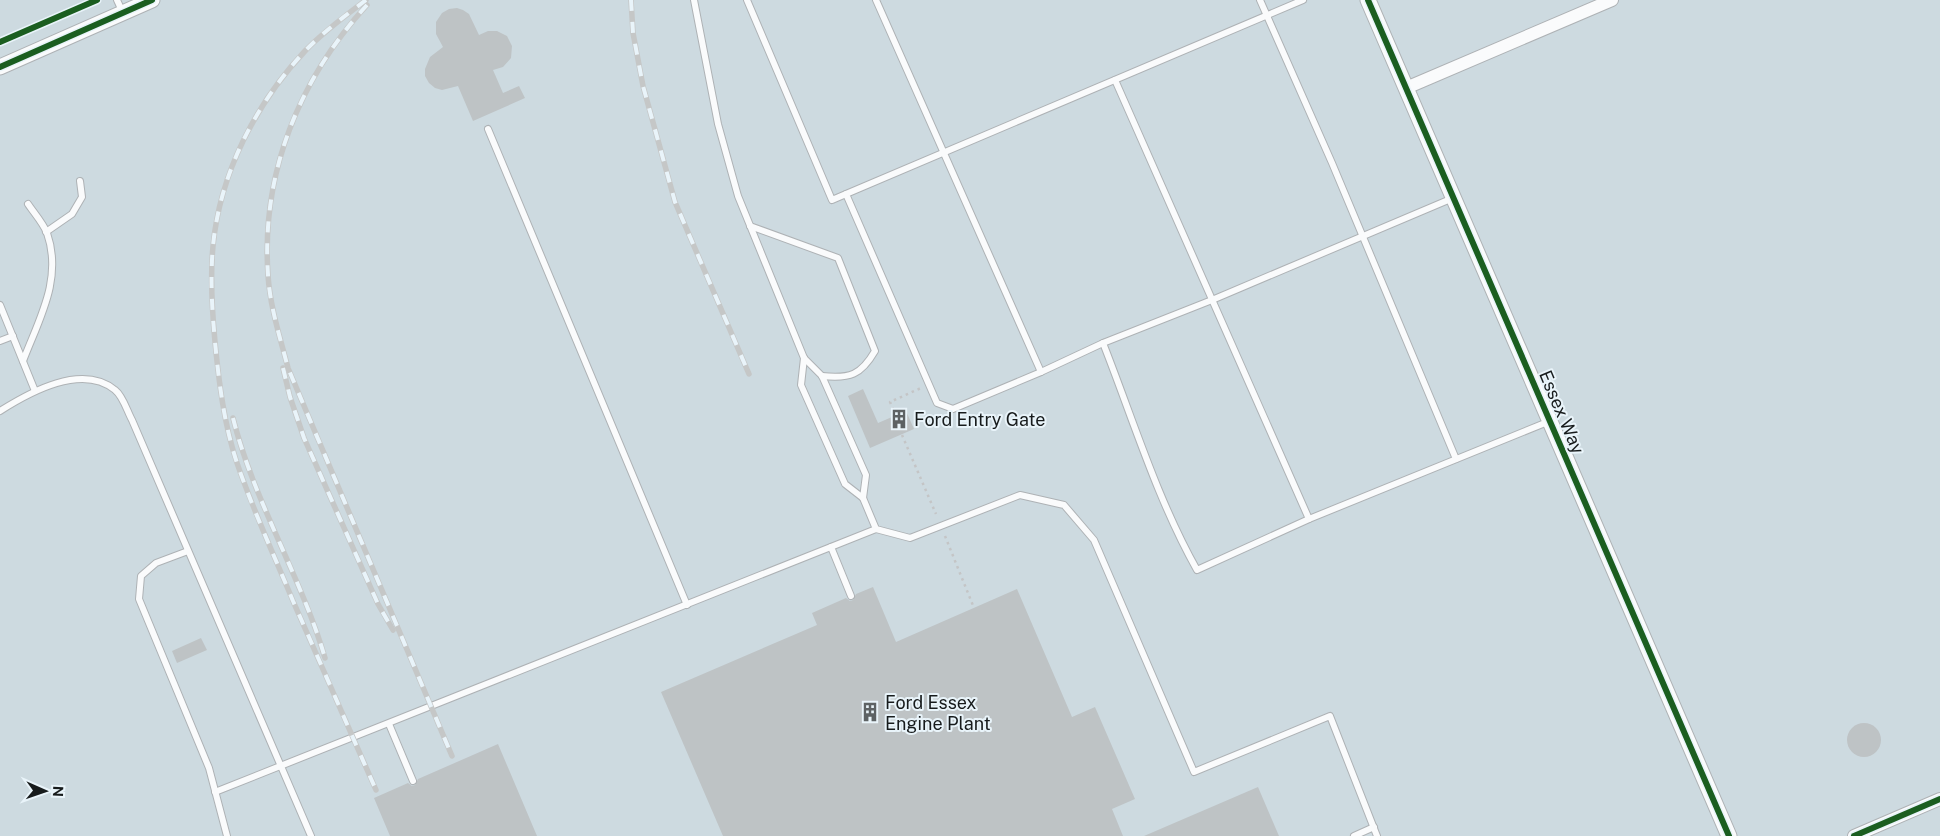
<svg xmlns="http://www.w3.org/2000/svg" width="1940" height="836" font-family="'Public Sans',sans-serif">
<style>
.built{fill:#cddae0}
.building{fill:#bec3c5}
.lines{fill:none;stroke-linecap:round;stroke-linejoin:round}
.service-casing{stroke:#aeb2b5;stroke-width:8}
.minor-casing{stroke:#aeb2b5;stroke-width:14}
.tertiary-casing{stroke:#aeb2b5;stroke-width:17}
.path{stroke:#c4c5c6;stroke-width:2.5;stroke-dasharray:2.5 4;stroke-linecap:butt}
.service{stroke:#fafbfc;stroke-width:6}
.minor{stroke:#fafbfc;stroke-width:12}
.tertiary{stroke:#fafbfc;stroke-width:15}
.rail-casing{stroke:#c5c7c7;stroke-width:5.5}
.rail{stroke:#e9f4fa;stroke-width:4;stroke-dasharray:11;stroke-linecap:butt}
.cycleway-casing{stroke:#e9f4fa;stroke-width:9}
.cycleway{stroke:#1b5e20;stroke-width:6}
.labels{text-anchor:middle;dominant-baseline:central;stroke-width:4;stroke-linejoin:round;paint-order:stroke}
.street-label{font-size:18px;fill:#171b1c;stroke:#e9f4fa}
.poi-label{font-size:18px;fill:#171b1c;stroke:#e9f4fa;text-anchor:start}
</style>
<rect width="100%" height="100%" fill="#e0e6e9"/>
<rect class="built" x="0" y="0" width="1940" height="836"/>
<g class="building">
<path d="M457,8L463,10L469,14L479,35L488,31H497L507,36L512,46L511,58L503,67L493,70L503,93L519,86L525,98L473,121L458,86L442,90L435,88L429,83L425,76V69L430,57L443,47L436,34V22L442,13L449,9Z"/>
<path d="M863,389L878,423L906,411L914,429L870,448L848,396Z"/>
<path d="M873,587L896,642L1017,589L1072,717L1095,707L1135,799L1112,809L1123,836H723L661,692L817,625L812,613L846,598L850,601L853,600L856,594Z"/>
<path d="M201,638L207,650L177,663L172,651Z"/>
<circle cx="1864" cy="740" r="17"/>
<path d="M498,744L537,836H390L374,798L408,783L412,786L415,785L418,779Z"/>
<path d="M1258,787L1279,836H1144Z"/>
</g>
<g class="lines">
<defs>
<g id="service">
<path d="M117,0L123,13"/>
<path d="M694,0L718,124L738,196L804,358L822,376L866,475L863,498L876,529L910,538L1020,495L1064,505L1094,540L1194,772L1330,716L1377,836"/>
<path d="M747,0L832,200L846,194"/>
<path d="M876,0L1041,372"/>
<path d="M1260,0L1332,163L1456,459"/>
<path d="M1303,0L846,194L937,403L953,409L1041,372L1103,343L1212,300L1453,198"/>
<path d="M1115,80L1309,519"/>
<path d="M488,129L687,605"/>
<path d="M750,226L838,258L875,351C861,375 850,379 822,376"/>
<path d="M46,232L72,214L82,197L80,181"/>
<path d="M0,305L35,391"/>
<path d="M0,341L13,336"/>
<path d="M1103,343C1133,419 1157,499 1197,570L1309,519L1550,421"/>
<path d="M804,358L801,385L845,484L863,498"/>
<path d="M23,361C39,319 63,279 47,233C43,223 34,213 28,204"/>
<path d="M0,411C30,392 82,363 115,390C123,396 127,411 132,420L311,836"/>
<path d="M831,547L851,596"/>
<path d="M188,551L156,563L141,576L139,599L209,768L227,836"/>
<path d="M389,724L413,781"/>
<path d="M215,792L876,529"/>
<path d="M1354,836L1374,827"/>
</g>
<g id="minor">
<path d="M1406,88L1612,0"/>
<path d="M1854,836L1940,799"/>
</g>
<g id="tertiary">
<path d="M1368,0L1729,836"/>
<path d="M0,67L152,0"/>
</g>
</defs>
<use href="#service" class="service-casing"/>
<use href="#minor" class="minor-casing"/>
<use href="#tertiary" class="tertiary-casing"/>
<g class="path">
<path d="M896,416L890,402L921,388"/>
<path d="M902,435L936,514"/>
<path d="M945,536L974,608"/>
</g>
<use href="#service" class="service"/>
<use href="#minor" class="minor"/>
<use href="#tertiary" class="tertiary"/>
<defs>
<g id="rail">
<path d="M366,0C345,16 323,32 305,51C256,103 220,173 213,246C210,278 212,310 215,342C219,383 224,424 237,463C253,510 274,555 293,601C321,664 348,727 376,790"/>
<path d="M631,0L633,33L643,86L675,202L749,374"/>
<path d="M367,5C299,79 261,174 268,275C270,307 280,337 288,368L452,756"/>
<path d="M283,368L290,397L304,438L378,604L393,630"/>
<path d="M233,418C254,502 301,576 325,658"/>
</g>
</defs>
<use href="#rail" class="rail-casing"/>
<use href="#rail" class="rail"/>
<defs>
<g id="cycleway">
<path d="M1368,0L1729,836"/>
<path d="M0,42L97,0"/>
<path d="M0,67L152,0"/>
<path d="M1854,836L1940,799"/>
</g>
</defs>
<use href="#cycleway" class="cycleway-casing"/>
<use href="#cycleway" class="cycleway"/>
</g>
<defs>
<symbol id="building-bare" viewBox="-9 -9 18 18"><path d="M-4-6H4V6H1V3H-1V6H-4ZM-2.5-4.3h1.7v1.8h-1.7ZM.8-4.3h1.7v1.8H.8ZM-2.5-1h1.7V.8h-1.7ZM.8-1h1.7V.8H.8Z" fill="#5d6264" stroke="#e9f4fa" stroke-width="2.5" paint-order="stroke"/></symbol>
</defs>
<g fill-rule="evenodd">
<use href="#building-bare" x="885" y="405" width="28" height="28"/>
<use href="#building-bare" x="856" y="698" width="28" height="28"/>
</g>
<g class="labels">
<g class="street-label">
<text transform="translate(1562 412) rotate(67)">Essex Way</text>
</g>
<g class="poi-label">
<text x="914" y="419">Ford Entry Gate</text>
<text x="885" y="702">Ford Essex<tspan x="885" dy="21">Engine Plant</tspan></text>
</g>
</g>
<g transform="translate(45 791) rotate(92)" stroke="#e9f4fa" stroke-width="4" paint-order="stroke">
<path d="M0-4L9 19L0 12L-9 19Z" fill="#171b1c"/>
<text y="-8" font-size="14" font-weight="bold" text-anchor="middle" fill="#171b1c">N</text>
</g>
</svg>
